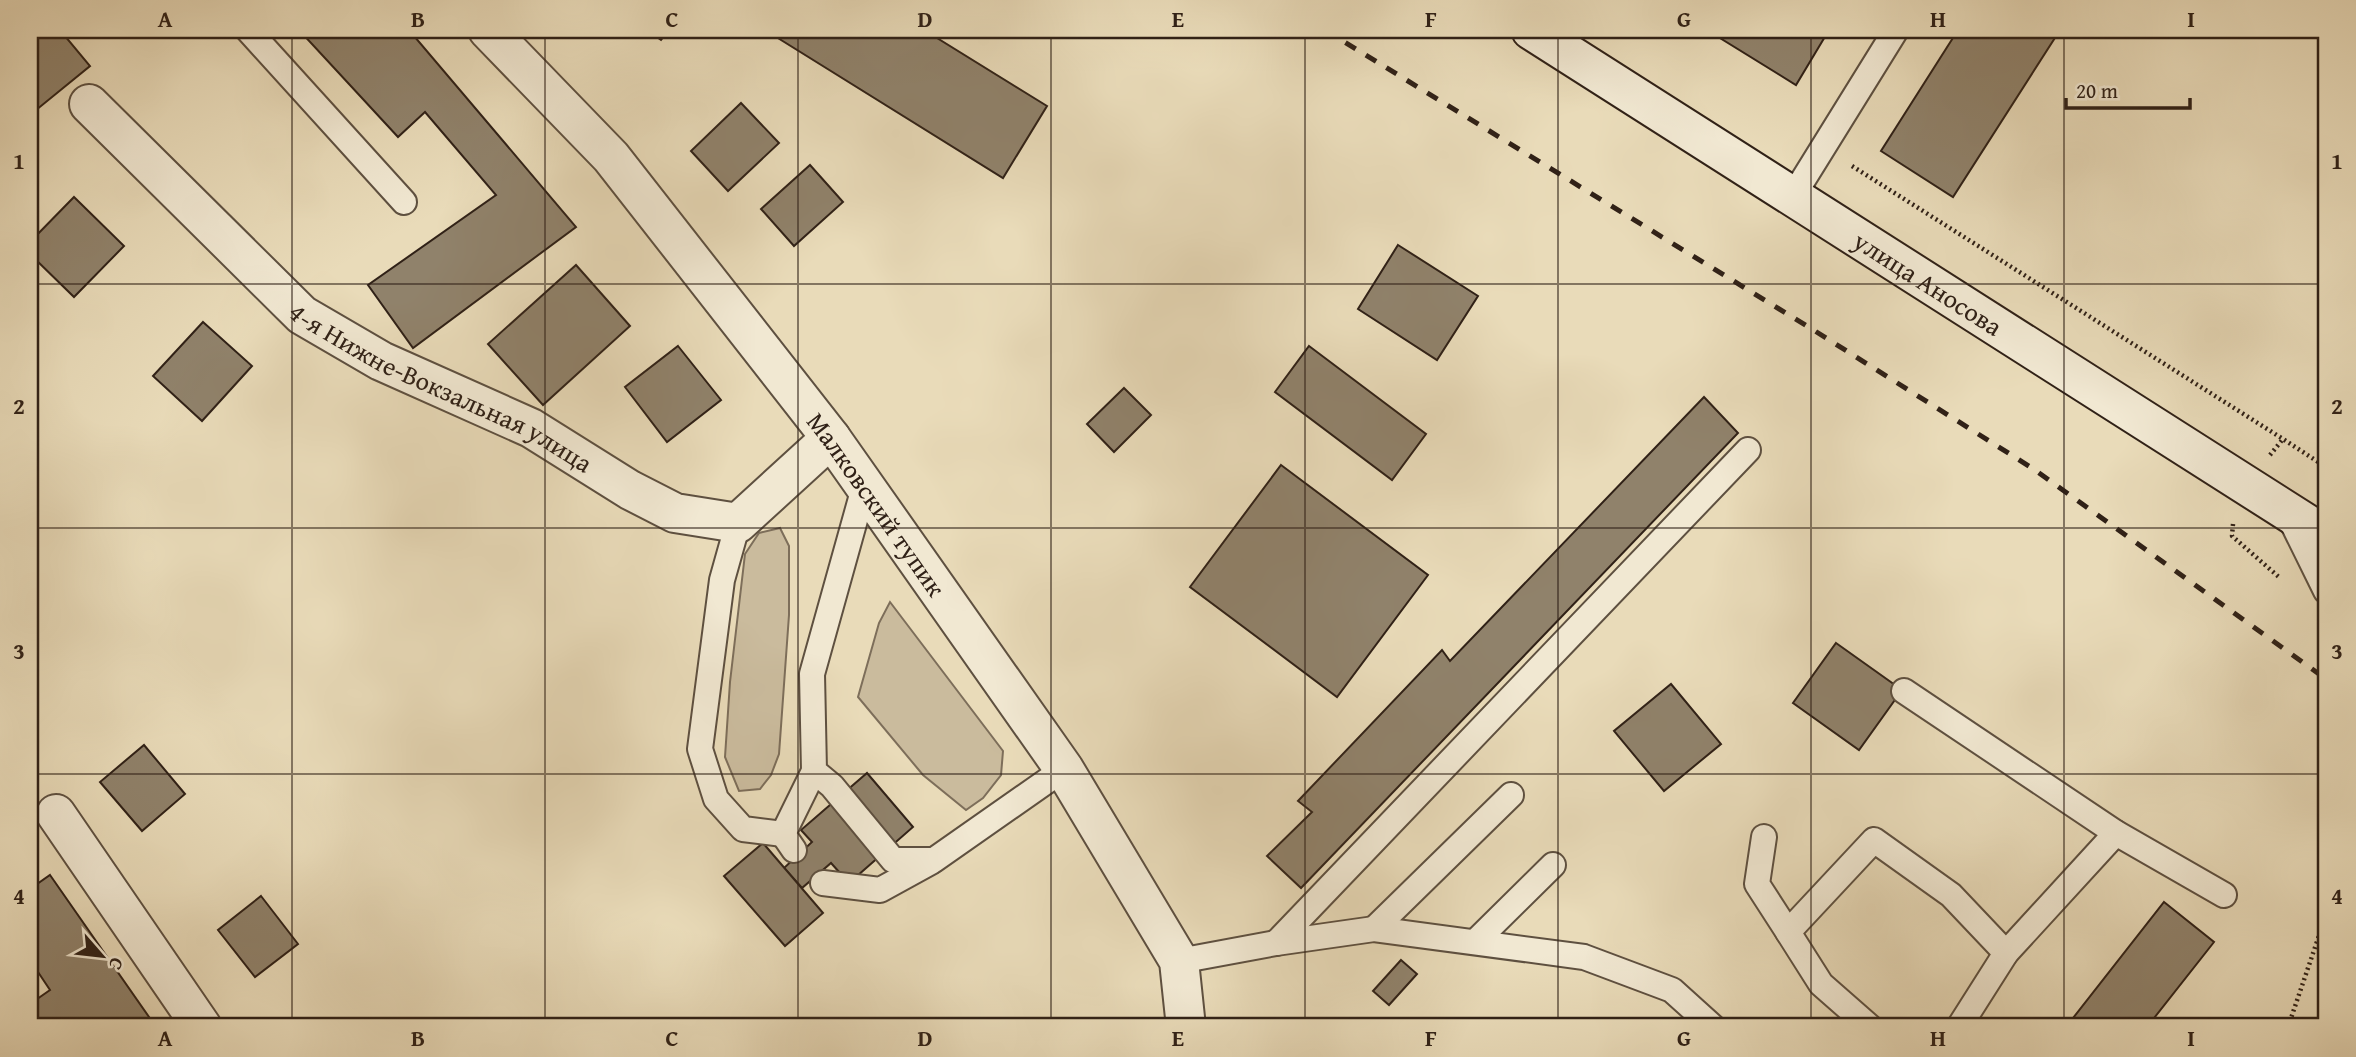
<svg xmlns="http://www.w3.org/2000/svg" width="2356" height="1057" font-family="'Gentium Book Plus',serif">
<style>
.green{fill:#cabb9d;stroke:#7d6e5a;stroke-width:2}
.building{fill:#90826b;stroke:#302117;stroke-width:2}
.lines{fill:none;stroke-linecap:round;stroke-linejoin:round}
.service-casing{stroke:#5e5040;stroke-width:28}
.minor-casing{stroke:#5e5040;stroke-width:42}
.tertiary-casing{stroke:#5e5040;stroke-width:42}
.secondary-casing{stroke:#302117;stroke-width:42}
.path{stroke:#302117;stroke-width:4.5;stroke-dasharray:2 3.5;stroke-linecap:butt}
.service{stroke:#f1e8d2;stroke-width:24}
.minor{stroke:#f1e8d2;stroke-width:38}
.tertiary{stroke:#f1e8d2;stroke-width:38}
.secondary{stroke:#f1e8d2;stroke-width:38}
.tram{stroke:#302117;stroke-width:2}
.rail{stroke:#302117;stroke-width:5;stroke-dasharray:12 12;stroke-linecap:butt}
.grid{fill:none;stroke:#302117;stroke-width:2;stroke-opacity:0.55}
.labels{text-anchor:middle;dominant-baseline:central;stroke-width:6;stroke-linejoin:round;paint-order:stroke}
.street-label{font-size:26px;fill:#302117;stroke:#f1e8d2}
.neatline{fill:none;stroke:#302117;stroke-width:2.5}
.grid-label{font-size:23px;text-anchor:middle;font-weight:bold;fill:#302117}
</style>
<rect width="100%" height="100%" fill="#e9dbb9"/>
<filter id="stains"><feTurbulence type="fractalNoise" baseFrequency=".00286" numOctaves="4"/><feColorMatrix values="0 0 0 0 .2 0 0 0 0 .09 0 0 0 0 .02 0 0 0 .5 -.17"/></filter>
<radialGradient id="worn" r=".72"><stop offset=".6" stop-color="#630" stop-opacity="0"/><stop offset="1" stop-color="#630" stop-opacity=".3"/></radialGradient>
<g class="green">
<path d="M780,528L789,546V615L779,754L771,775L760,789L739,791L725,757L730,682L745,554L759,533Z"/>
<path d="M890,602L1003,751L1001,775L983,798L966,810L923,775L858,697L879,623Z"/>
</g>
<g class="building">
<path d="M30,30H60L90,66L30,115Z"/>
<path d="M299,30H409L576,227L413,348L368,285L496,195L425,112L398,137Z"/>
<path d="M647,30H669L661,40Z"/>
<path d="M765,30H924L1047,106L1003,178Z"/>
<path d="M1707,30H1829L1796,85Z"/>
<path d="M1958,30H2060L1953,197L1881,151Z"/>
<path d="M741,103L779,143L728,191L691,151Z"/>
<path d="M810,165L843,202L794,246L761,209Z"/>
<path d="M74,197L124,246L74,297L30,254V242Z"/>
<path d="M1398,245L1478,296L1437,360L1358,309Z"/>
<path d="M576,265L630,326L543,405L488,344Z"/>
<path d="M203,322L252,366L202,421L153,376Z"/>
<path d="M678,346L721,400L667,442L625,387Z"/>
<path d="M1309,346L1426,434L1392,480L1275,392Z"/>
<path d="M1124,388L1151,415L1114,452L1087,424Z"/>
<path d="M1704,397L1738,433L1301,888L1267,856L1312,812L1298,801L1442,650L1450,661Z"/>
<path d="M1281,465L1428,575L1337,697L1190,587Z"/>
<path d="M1836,643L1902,690L1859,750L1793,703Z"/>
<path d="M1671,684L1721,744L1664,791L1614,731Z"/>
<path d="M144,745L185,794L142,831L100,782Z"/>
<path d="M867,773L913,827L849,883L831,863L802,888L784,868L812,842L801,830Z"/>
<path d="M763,843L823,913L785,946L724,876Z"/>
<path d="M50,875L156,1027H30V1004L50,990L30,960V889Z"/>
<path d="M261,896L298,944L255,977L218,930Z"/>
<path d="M2164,902L2214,942L2147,1027H2066Z"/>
<path d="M1401,960L1417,974L1389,1005L1373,991Z"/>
</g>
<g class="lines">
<defs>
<g id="service">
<path d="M248,30L404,202"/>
<path d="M1793,196L1896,30"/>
<path d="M865,484L812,674L814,771L832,786L893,860H934L1064,769"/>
<path d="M2288,514L2326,591"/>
<path d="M738,523L722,580L700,749L716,799L743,829L783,834"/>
<path d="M1904,691L2116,833L2224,895"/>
<path d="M1764,837L1757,884L1788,932"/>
<path d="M794,850L783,834L814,771"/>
<path d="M823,883L880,890L931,862"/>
<path d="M1374,929L1511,795"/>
<path d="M1475,942L1553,865"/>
<path d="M1276,943L1748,450"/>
<path d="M1179,961L1276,943L1374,929L1584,957L1672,990L1713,1027"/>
<path d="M1870,1027L1821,984L1788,932L1874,840L1951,895L2006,953"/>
<path d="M1959,1027L2006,953L2116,833"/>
</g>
<g id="minor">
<path id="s1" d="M89,104L302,315L381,361L531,428L630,490L675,513L738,523L831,438"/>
<path d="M56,814L202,1027"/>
</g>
<g id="tertiary">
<path id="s2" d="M488,30L611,157L831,438L1064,769L1179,961L1186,1027"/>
</g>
<g id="secondary">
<path id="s3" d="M1531,30L2326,536"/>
</g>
</defs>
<use href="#service" class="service-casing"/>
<use href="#minor" class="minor-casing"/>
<use href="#tertiary" class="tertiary-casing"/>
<use href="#secondary" class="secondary-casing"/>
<g class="path">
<path d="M1852,166L2283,439"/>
<path d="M2270,455L2283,439L2326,467"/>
<path d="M2233,524L2232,536L2280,578"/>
<path d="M2288,1027L2326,915"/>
</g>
<use href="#service" class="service"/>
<use href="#minor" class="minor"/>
<use href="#tertiary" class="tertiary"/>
<use href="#secondary" class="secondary"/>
<path class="tram" d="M2323,30L2326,33"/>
<path class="rail" d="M1325,30L1815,331L2032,468L2326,679"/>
</g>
<path class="grid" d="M292,30V1027M545,30V1027M798,30V1027M1051,30V1027M1305,30V1027M1558,30V1027M1811,30V1027M2064,30V1027M30,284H2326M30,528H2326M30,774H2326"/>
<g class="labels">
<g class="street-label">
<text stroke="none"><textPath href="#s3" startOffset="471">улица Аносова</textPath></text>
<text stroke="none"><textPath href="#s1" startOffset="457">4-я Нижне-Вокзальная улица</textPath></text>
<text stroke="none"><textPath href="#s2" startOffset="614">Малковский тупик</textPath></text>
</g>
</g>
<rect width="2356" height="1057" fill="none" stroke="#e9dbb9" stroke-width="77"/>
<g transform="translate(102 956) rotate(118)" stroke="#f1e8d2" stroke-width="5" paint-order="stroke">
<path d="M0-5L12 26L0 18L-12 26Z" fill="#302117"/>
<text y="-10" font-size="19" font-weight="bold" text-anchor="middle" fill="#302117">С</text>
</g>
<path d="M2066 98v10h124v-10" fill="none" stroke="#302117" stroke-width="3.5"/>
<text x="2076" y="98" font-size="21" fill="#302117" stroke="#f1e8d2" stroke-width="5" paint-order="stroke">20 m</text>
<rect x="38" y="38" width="2280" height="980" class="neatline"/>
<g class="grid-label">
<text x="165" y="27">A</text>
<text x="418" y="27">B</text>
<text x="672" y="27">C</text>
<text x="925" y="27">D</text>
<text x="1178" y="27">E</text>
<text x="1431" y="27">F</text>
<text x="1684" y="27">G</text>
<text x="1938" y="27">H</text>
<text x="2191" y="27">I</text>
<text x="19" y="169">1</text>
<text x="2337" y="169">1</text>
<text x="19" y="414">2</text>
<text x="2337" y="414">2</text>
<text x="19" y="659">3</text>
<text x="2337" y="659">3</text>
<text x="19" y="904">4</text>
<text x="2337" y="904">4</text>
<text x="165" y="1046">A</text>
<text x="418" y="1046">B</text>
<text x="672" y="1046">C</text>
<text x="925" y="1046">D</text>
<text x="1178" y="1046">E</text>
<text x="1431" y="1046">F</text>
<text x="1684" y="1046">G</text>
<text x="1938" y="1046">H</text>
<text x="2191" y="1046">I</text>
</g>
<rect width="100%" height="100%" filter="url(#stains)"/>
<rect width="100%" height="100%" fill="url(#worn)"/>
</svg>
